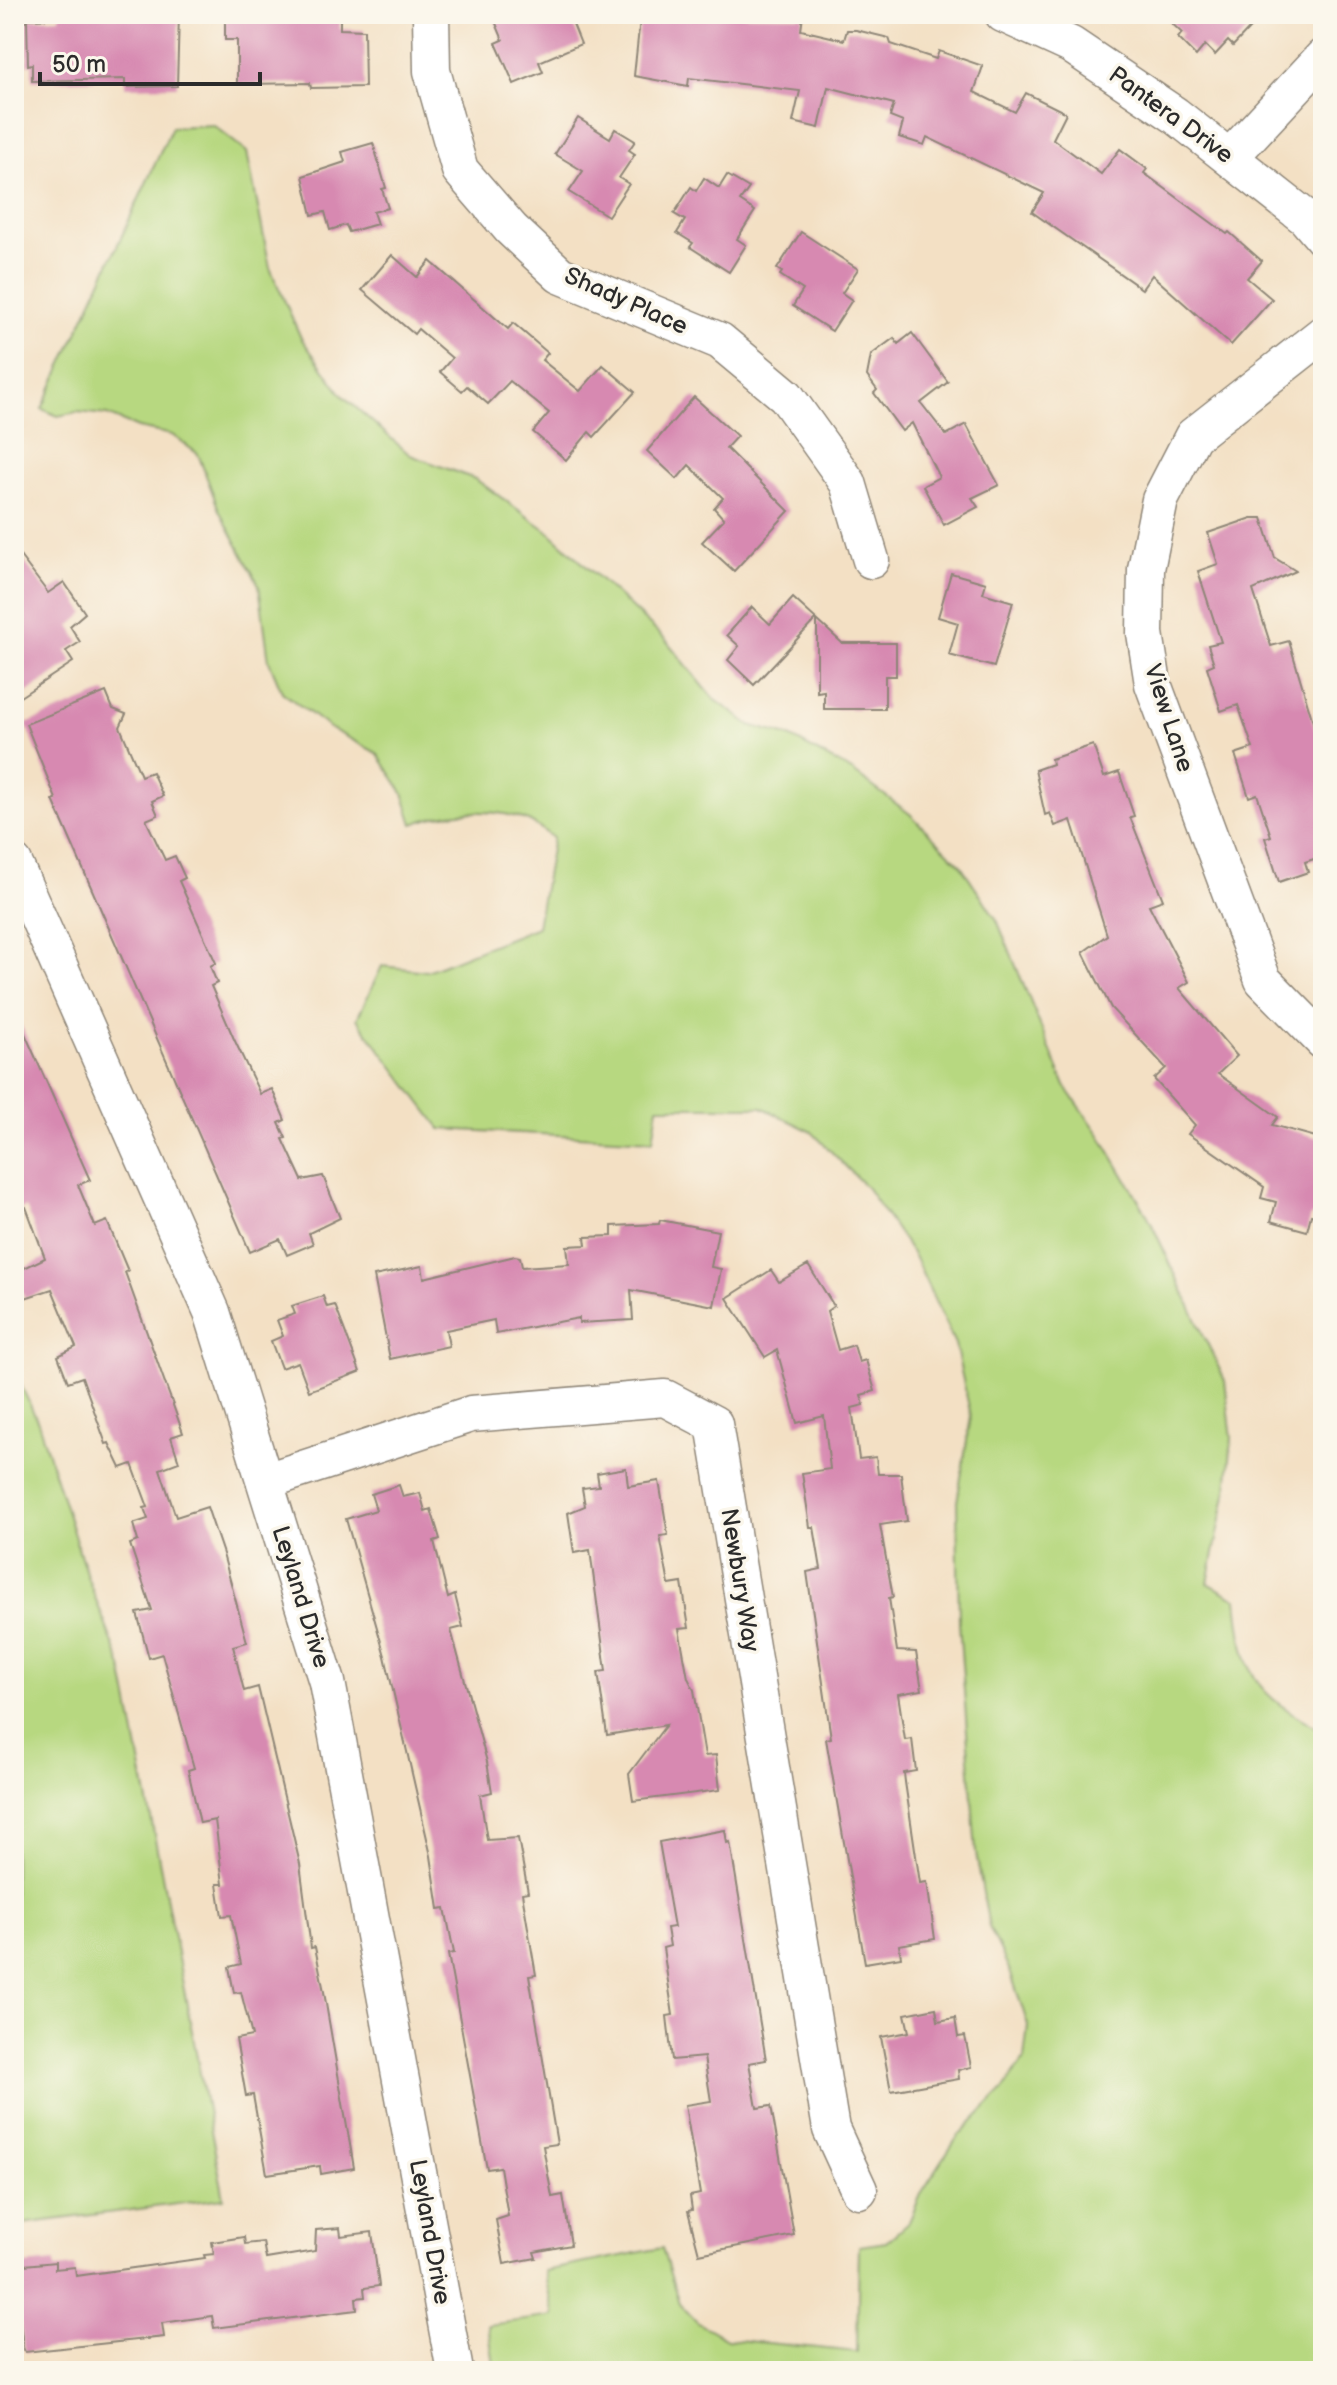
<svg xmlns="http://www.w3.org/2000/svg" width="1337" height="2385" font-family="'Balsamiq Sans',sans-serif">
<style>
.green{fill:#b7d880;stroke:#718256;stroke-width:2}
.building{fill:#d789b1}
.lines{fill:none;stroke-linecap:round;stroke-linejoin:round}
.minor-casing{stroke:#8f8678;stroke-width:39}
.minor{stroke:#fff;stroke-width:36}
.labels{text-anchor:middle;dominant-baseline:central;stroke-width:7;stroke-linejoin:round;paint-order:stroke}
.street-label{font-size:24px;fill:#2b2b2b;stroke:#fbf7ec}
</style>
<rect width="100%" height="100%" fill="#fbf7ec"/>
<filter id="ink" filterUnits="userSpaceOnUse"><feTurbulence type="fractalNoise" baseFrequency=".0125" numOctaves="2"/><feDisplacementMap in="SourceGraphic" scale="16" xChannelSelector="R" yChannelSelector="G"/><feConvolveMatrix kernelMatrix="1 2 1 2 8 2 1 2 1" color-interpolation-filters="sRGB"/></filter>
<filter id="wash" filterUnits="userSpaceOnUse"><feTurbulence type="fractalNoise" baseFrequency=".006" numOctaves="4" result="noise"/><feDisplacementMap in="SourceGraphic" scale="32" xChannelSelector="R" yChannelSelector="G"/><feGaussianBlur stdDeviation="1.8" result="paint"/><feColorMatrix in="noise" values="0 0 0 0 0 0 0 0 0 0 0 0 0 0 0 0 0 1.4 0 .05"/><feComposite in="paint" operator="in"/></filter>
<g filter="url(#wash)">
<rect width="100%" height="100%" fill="#f3e0c4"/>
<g class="green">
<path d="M213,125L247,152L270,268L301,338L343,396L410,455L475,479L548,531L666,640L713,698L750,725L788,736L852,771L910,814L960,864L997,920L1065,1086L1100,1135L1148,1216L1225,1381L1232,1438L1227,1490L1208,1583L1237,1599C1245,1678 1252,1692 1323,1731V2371H495L488,2325L554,2316L544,2271L662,2248L679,2303L697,2322L727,2339L857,2352L859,2246L886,2242L909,2222L922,2192L959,2135L1003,2090L1024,2059L1028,2025L1010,1971L989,1927L976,1853L959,1623L957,1502L971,1416L955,1344L914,1256L866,1187L812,1132L762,1107H658L653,1140L441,1129L357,1019L382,966L427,971L537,927L553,838C545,832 536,824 526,820C494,807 444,811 413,824L403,793L377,753L331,729L282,692L269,661L259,585L219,510L198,454L172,435L138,428L107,415L77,412L58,416L42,409L172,127Z"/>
<path d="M14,1370L38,1422L88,1579L122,1667L224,2198L14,2225Z"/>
</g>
<g id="blocks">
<g class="building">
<path d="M60,14H179L177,86L125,87V79L32,81V64L28,65L27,19L60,18Z"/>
<path d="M225,14H340V29L364,30L365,87L311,88L310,83L237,84V40H225Z"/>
<path d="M511,14H569L581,44L539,62L543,72L514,84L496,43L503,40L495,21Z"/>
<path d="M665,14L803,16L801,30L844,40L847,30H856L889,38L891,44L936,59L939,51L983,66L974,92L1015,112L1026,93L1066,113L1053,139L1101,174L1120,149L1147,169L1144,173L1227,234L1229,232L1262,261L1247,278L1272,299L1231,345L1152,275L1142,289L1032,212L1044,193L927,137L924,145L899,137L903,122L890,117L894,104L828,87L819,128L793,122L800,91L689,78L688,86L634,76L640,19L664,21Z"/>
<path d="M1162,14H1263L1233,46L1228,41L1215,55L1205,45L1196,56L1178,38L1182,33Z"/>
<path d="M578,118L610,138L615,129L635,141L629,150L635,154L619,178L629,184L608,216L569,192L583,171L555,154Z"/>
<path d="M373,143L386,188L382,189L388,208L373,212L377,224L349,232L346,225L330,230L325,212L312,215L303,176L345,162L342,152Z"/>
<path d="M727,175L749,188L740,201L755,211L737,239L746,245L729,272L690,247L693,243L677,233L685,220L674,214L691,187L696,191L704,178L719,188Z"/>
<path d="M801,232L858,269L842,293L852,300L832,331L793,306L803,290L780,275L782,272L777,269Z"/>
<path d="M392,255L417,277L430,261L508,329L513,323L548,353L542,360L580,391L603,365L635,392L594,437L589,432L566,460L533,432L549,413L510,381L488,404L467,386L462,391L440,372L452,358L418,329L414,334L362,290Z"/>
<path d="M912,333L948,382L921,403L946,435L966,424L999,485L972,498L978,507L944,525L923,486L939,477L912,423L902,431L874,393L877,390L867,376L871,355L894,338L898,344Z"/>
<path d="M694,397L737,436L726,448L789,511L734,571L702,542L724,519L714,508L723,498L689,465L677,479L647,451Z"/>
<path d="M1252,518H1262L1275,558L1296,571L1253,590L1271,646L1289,641L1323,756V856L1305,862L1308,872L1279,882L1265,838L1271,836L1257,794L1249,797L1235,754L1253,748L1238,705L1221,711L1207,667L1214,664L1208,645L1221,642L1198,571L1218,564L1208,533Z"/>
<path d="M14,548L48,593L64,582L85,613L70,626L80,642L66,651L73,662L14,701Z"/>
<path d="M951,573L986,583L983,593L1013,602L994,667L949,655L958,623L938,617Z"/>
<path d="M793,598L816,619L754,685L728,660L739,646L727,635L752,607L770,624Z"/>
<path d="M817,620L842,643H896V676H885V709H824V691L817,692Z"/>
<path d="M106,692L113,709L126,714L120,727L141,776L152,772L163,796L152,801L158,815L146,820L165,860L175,856L185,878L179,881L216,963L210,966L217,983L211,986L234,1039L260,1094L272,1089L285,1120L279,1123L286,1138L283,1139L302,1180L323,1176L340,1218L309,1233L313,1244L287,1255L280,1239L250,1252L53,800L56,799L26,724Z"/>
<path d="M1093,745L1104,777L1119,772L1134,816L1130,817L1163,900L1149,905L1189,982L1179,988L1237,1056L1218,1074L1278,1117L1272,1125L1323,1139V1187L1315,1216L1311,1215L1307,1231L1271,1221L1276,1202L1261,1198L1264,1187L1188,1134L1195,1125L1154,1079L1166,1068L1111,1008L1083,952L1107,935L1071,820L1055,826L1050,813L1045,815L1035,770L1052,764L1051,759Z"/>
<path d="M14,1009L90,1180L78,1185L95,1226L107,1221L128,1271L125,1272L183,1433L171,1437L179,1462L160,1469L176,1517L207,1507L223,1554L247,1642L233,1646L244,1691L258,1687L300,1864L311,1948L315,1947L324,1992L354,2168L321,2174L320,2166L267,2174L253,2095L246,2096L236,2039L252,2036L241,1992L234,1993L229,1967L241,1964L231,1915L222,1916L217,1884H223L215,1820L200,1823L188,1770L194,1768L162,1654L149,1658L137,1613L152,1610L130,1544L138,1541L133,1524L148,1519L144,1508L148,1507L132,1464L121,1468L109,1443L106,1444L82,1377L68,1382L58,1356L76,1347L52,1289L25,1298L14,1273L45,1258L26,1207L14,1212Z"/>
<path d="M660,1220L718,1231L711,1267L721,1269L714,1306L631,1290L633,1320L579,1323V1318L496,1334L494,1320L446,1330L449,1346L390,1359L374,1276L422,1266L424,1278L515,1256L520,1257L522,1267L569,1264L567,1246L586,1245L585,1237L612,1236V1226L659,1224Z"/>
<path d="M808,1265L834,1306L827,1311L838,1350L854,1345L859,1362L866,1360L875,1391L861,1395L864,1405L852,1408L859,1459L876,1457L878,1474H901L907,1521L880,1525L893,1597L889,1598L897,1651L916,1652L922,1690L898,1694L905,1740L912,1739L916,1771L904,1773L905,1782L920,1883L927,1882L935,1939L899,1945L901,1957L865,1963L826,1739L831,1738L807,1572L821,1569L814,1527H810L802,1473L830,1469L824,1416L797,1423L777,1350L765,1357L727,1298L771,1270L779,1282Z"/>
<path d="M323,1296L327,1307L335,1305L360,1372L309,1391L298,1362L281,1368L271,1341L283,1336L277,1320L295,1314L292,1306Z"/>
<path d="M626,1468L628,1486L659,1481L668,1535L660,1536L669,1585L682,1583L689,1628L679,1629L688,1678L694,1690L705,1756L716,1755L720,1790L633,1801L629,1774L666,1725L607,1735L598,1672L606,1671L590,1550L574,1553L568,1513L585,1506L582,1488L599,1486L597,1473Z"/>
<path d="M399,1485L403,1497L420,1493L425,1511L431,1509L440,1539L434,1541L448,1598L455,1595L463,1627L451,1630L487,1762L492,1792L480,1795L487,1840L518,1838L528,1892L522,1893L536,1975L529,1976L557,2144L543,2146L552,2197L563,2195L571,2245L534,2252L536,2258L504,2264L496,2220L508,2216L500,2167L487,2169L448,1954L454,1953L445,1908L439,1909L431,1856L385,1656L346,1519L376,1510L371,1494Z"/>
<path d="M725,1830L727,1843L730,1842L766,2060L749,2063L757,2108L771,2106L794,2235L699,2254L688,2211L692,2210L690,2196L700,2194L685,2105L711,2101L704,2057L672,2060L667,2016L673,2015L663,1948L670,1946L667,1928L674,1927L659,1842Z"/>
<path d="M936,2008L938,2021L955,2018L958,2037L965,2036L971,2067L958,2070L959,2079L891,2091L881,2037L909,2032L905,2014Z"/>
<path d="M340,2228L341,2236L372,2232L379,2286L364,2288L365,2297L356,2298L357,2310L214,2328L212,2316L162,2323L164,2337L25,2352L23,2347L14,2266L55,2262V2269L75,2267L76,2276L205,2258L204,2255L214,2254L212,2242L244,2237L245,2244L263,2242L266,2259L315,2251L316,2230Z"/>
</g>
</g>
</g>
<g filter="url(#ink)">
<use href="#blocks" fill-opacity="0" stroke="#8f8678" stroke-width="2"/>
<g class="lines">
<defs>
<g id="minor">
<path d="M431,14L432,71L460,170L511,229L560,275L720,341L786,396L848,483L871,560"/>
<path d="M1003,14L1071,45L1175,115L1306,218L1323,238"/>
<path d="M1230,157L1323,57"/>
<path d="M1323,334L1193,436L1160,500L1146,569L1145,633L1153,684L1263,980L1323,1041"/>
<path d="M14,863L212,1312L327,1682L455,2371"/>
<path d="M266,1481L471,1414L665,1398L714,1424L831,2129L859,2190"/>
</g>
</defs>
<use href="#minor" class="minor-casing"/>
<use href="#minor" class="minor"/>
</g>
</g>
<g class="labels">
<g class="street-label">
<text transform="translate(1171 115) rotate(36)">Pantera Drive</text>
<text transform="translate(626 301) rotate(24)">Shady Place</text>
<text transform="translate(1169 718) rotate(72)">View Lane</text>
<text transform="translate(740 1580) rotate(81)">Newbury Way</text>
<text transform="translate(301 1597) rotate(73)">Leyland Drive</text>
<text transform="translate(430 2232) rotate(80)">Leyland Drive</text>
</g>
</g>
<rect width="1337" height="2385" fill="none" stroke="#fbf7ec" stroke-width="48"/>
<path d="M40 72v12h220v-12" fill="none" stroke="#2b2b2b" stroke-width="4"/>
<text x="52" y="72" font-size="24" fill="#2b2b2b" stroke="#fbf7ec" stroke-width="6" paint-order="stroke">50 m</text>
</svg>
